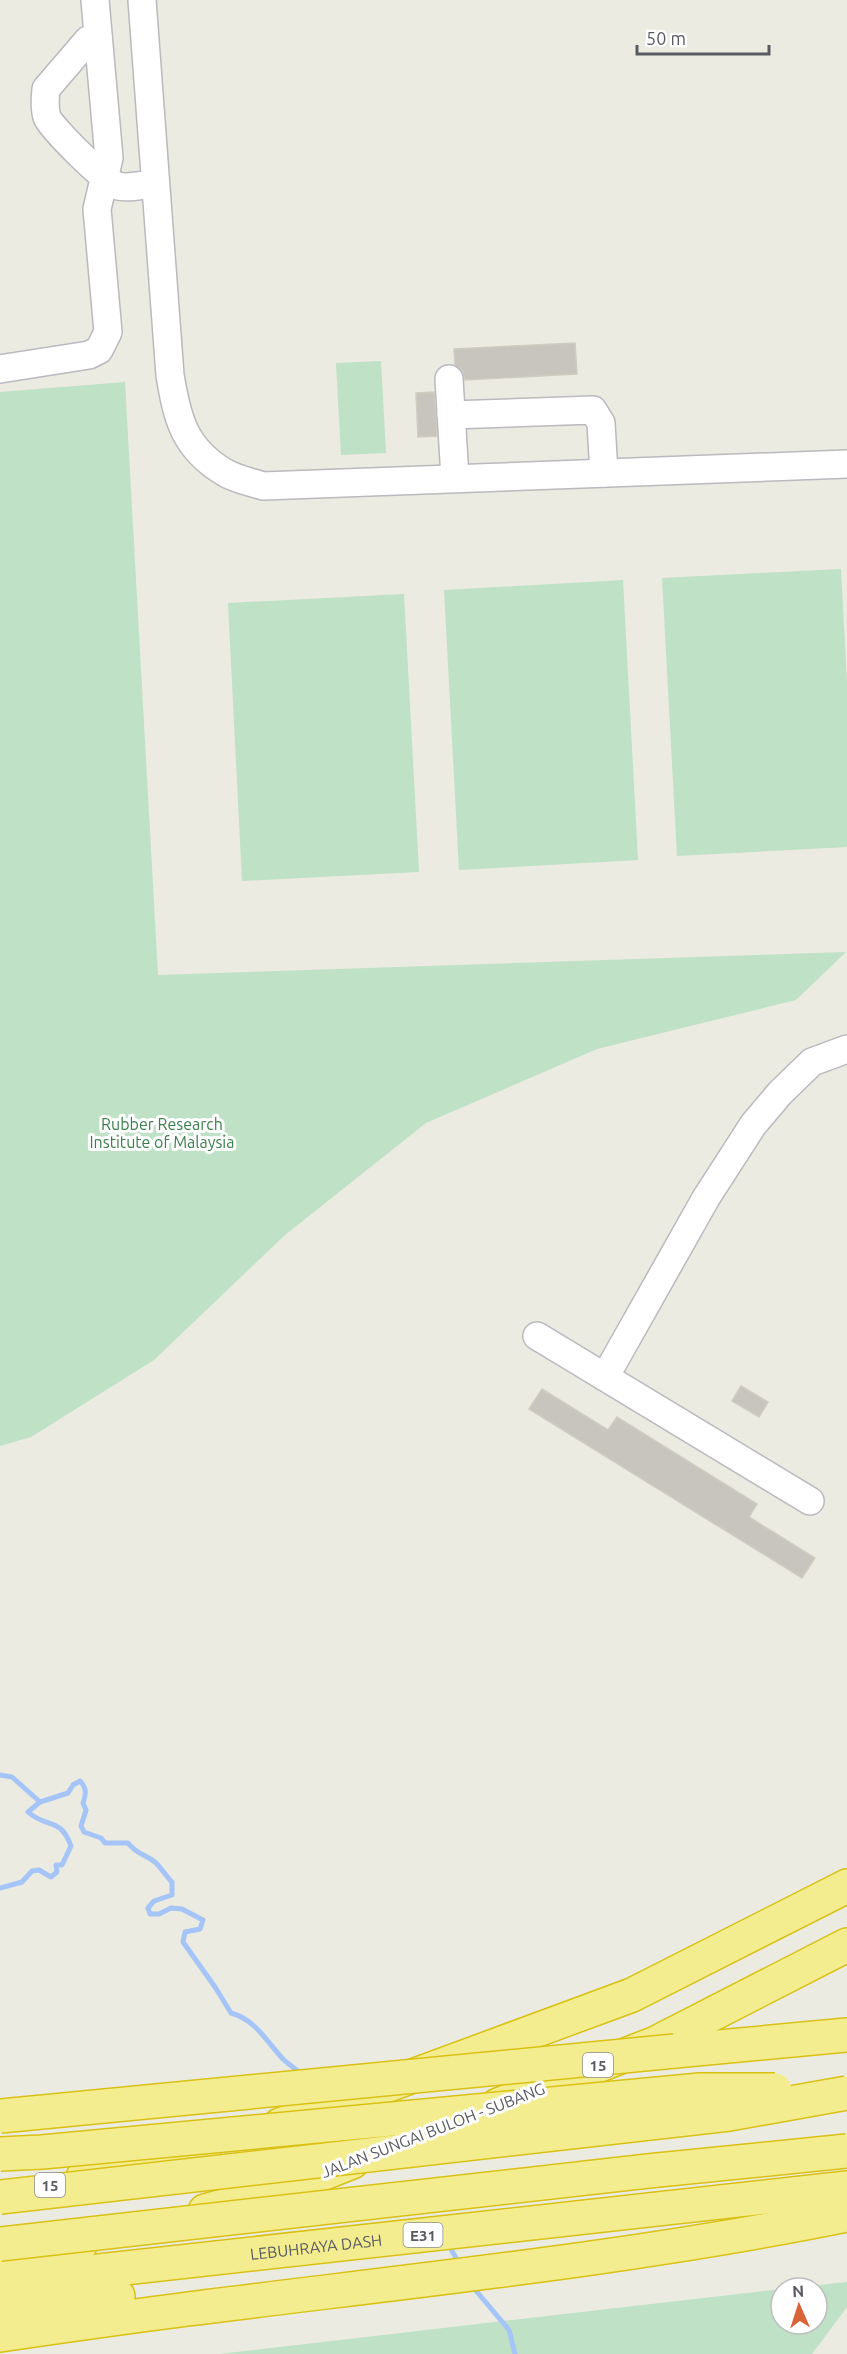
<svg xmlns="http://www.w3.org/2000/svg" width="847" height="2354" font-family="Ubuntu,sans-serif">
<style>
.green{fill:#bfe1c6}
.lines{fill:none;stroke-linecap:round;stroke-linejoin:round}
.stream{stroke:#a5c4f7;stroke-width:5}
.building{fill:#c7c5be;stroke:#cfcdc0;stroke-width:1.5}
.minor-casing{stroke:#b9b9bf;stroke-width:30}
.highway-casing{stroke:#d9c113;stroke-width:36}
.minor{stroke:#fff;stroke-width:27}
.highway{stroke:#f3ed90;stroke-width:33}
.highway-bridge-casing{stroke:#d9c113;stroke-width:36;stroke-linecap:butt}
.highway-bridge{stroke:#f3ed90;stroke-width:33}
.labels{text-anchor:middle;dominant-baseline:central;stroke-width:6;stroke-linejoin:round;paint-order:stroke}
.shield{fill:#fff;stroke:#8c8c90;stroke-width:1.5}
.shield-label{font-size:15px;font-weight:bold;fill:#5a5b61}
.park-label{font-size:16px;fill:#3b7e4b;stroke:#fff}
.street-label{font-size:16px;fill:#5a5b61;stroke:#fff}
</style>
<rect width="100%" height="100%" fill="#ebebe1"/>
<g class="green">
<path d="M381,361L386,453L341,455L336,363Z"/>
<path d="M125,382L158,975L846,952L796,1000L597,1049L426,1123L285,1235L154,1360L31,1437L0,1446V392Z"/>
<path d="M841,569L847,683V847L677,856L662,578Z"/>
<path d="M623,580L638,860L459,870L444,590Z"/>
<path d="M404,594L419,872L242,881L228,603Z"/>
<path d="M847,2282V2307L812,2354H219L781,2289V2324H817V2288H793Z"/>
</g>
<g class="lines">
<g class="stream">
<path d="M0,1775L12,1777L40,1802"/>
<path d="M0,1888L22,1882L32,1871L39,1870L51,1877L57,1872L56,1865H62L71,1846C60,1816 47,1829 28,1812L40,1802L68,1793L73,1785L80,1781C87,1788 86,1794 83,1803L86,1810L81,1826L84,1832L101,1838L105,1843H128C137,1855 149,1856 156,1863C162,1869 166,1876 172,1882V1895L154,1901L148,1908L150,1914H159L171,1908L182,1909L203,1920L200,1929L185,1932L183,1942L215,1987L231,2013C256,2020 266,2041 283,2059C289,2065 296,2069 302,2074"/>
<path d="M448,2244L460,2265"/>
<path d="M472,2286L509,2330L515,2354"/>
</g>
</g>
<g class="building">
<path d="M575,343L577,374L465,380L462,370L455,365L454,349Z"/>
<path d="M434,392L437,436L418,437L416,393Z"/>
<path d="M741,1386L768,1402L759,1417L732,1401Z"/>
<path d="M542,1389L608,1430L617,1417L757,1504L749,1517L815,1558L802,1578L529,1409Z"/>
</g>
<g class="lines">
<defs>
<g id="minor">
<path d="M142,0L170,375C177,418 184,448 224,472C235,479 251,482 263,486L847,464"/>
<path d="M98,37L88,40L46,89C45,98 44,108 47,117C51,128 107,183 118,186C128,189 145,184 155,184"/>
<path d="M0,369L89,355L99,350L108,332L97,209L109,158L95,0"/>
<path d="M449,379L455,478"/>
<path d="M451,415L593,410L601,423L604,473"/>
<path d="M537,1336L810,1501"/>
<path d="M605,1377L706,1198L753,1125L780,1093L812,1062L847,1049"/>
</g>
<g id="highway">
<path d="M675,2051L847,2035"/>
<path d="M498,2105L656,2043L847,1945"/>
<path d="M280,2125L632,1995L847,1886"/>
<path d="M83,2177L205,2147"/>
<path d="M205,2211L279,2191L352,2162"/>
<path d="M0,2265L80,2245"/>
<path id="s1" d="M8,2281L847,2188"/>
<path d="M0,2310L118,2296"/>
<path d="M0,2335C63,2326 125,2317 188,2309C408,2281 629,2259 847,2215"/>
</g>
</defs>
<use href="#minor" class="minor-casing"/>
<use href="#highway" class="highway-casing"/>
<use href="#minor" class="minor"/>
<use href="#highway" class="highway"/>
<defs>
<g id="highway-bridge">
<path d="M0,2116L675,2051"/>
<path d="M0,2154L42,2152L700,2090H775"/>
<path d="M0,2197L729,2114L847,2093"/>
<path d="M0,2244L648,2171L847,2151"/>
</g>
</defs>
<use href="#highway-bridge" class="highway-bridge-casing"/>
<use href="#highway-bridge" class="highway-bridge"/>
</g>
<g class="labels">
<g class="shield">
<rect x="583" y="2053" width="30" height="24" rx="4.5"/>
<rect x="35" y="2173" width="30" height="24" rx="4.5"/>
<rect x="403.5" y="2223" width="39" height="24" rx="4.5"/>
</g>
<g class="shield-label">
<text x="598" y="2065">15</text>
<text x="50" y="2185">15</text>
<text x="423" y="2235">E31</text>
</g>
<g class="park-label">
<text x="162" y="1124">Rubber Research<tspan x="162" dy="18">Institute of Malaysia</tspan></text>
</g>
<g class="street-label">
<text transform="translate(433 2130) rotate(-21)">JALAN SUNGAI BULOH - SUBANG</text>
<text stroke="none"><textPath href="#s1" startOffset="310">LEBUHRAYA DASH</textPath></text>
</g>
</g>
<g transform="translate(799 2306) rotate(357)"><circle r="28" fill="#ffffff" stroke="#bdbdc0" stroke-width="1.5"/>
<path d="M0-4.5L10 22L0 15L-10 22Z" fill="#d96439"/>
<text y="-9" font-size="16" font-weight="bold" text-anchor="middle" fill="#5a5b61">N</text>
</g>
<path d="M637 45v9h132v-9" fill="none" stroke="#5a5b61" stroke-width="3"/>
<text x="646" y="45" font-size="18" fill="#5a5b61" stroke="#ffffff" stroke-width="4.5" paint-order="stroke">50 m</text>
</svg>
